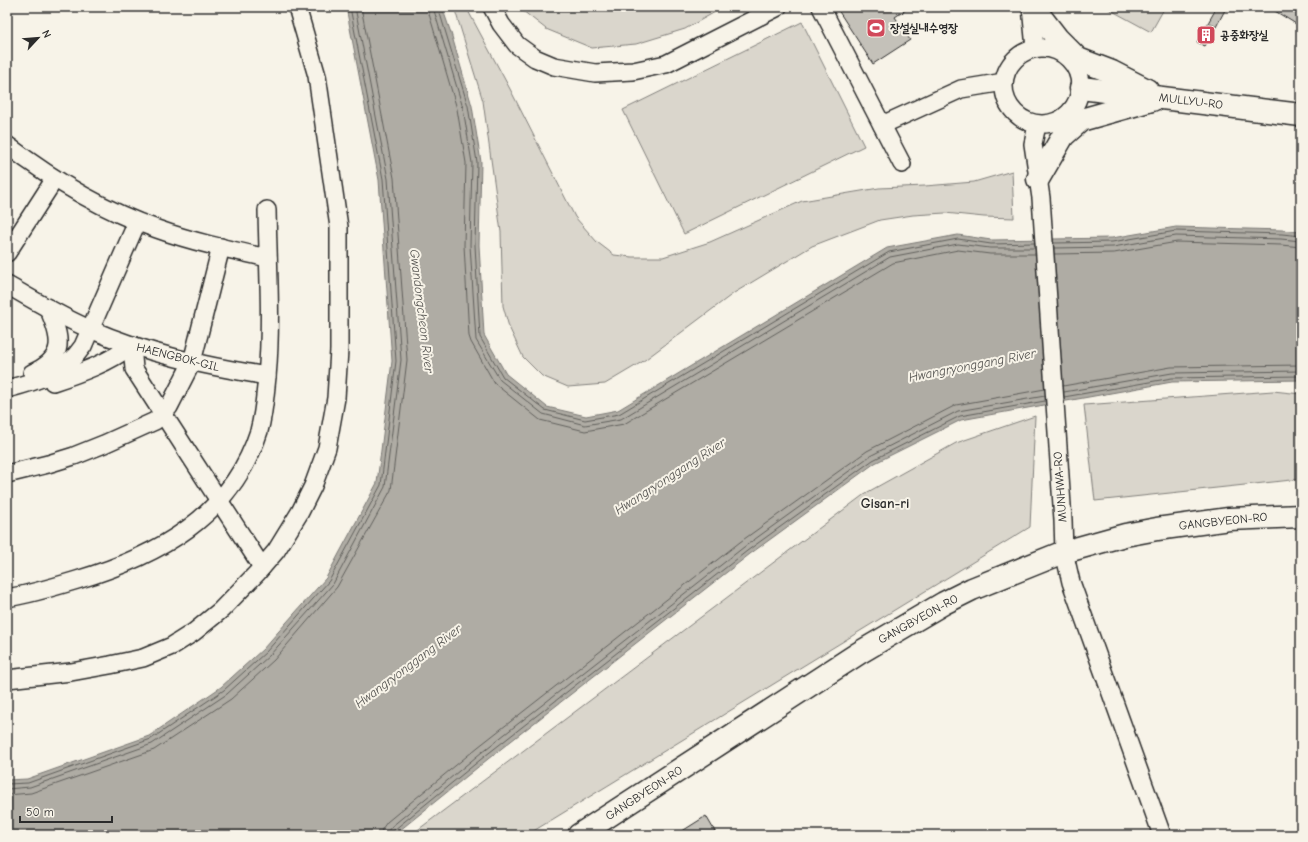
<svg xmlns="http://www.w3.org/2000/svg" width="1308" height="842" font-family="'Comic Neue','Poor Story',sans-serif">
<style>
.green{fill:#dad6cc;stroke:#82807c}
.water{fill:#afaca4;stroke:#7a7874}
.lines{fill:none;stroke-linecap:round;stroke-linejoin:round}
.shore{stroke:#605f5b;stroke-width:1}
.building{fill:#c4c1b9;stroke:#2b2b2b}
.minor-casing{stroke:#2b2b2b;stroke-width:20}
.major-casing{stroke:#2b2b2b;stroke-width:25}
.minor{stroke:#f7f3e8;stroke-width:17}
.major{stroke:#f7f3e8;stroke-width:22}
.labels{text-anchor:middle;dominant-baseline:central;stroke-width:4;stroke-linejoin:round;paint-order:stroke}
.poi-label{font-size:12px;font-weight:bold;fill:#2b2b2b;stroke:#f7f3e8;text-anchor:start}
.street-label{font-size:12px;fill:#2b2b2b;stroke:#f7f3e8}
.water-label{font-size:13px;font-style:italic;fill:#53524f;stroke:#f7f3e8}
.quarter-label{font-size:14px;font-weight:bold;fill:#2b2b2b;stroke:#f7f3e8}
</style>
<rect width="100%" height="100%" fill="#f7f3e8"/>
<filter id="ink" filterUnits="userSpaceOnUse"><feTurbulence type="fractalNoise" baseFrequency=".025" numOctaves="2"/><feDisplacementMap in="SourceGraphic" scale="8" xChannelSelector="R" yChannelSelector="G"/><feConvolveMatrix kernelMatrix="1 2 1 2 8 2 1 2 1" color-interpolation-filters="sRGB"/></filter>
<g filter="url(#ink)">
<g class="green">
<path d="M454,7H466L510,89L575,217L597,242L614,255L632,257H663L710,242L802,201L879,188L925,186L974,182L1012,171L1014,218L984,217L945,213L913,215L880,220L812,246L734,293L642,362L605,384L568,387L542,376L523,357L509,327L503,306L501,232L483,101Z"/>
<path d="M518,7H724L685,29L636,44L592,48L546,29Z"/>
<path d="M1105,7H1165L1151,32Z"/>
<path d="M802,22L864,146L684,234L623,110Z"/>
<path d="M1273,391L1301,394V479L1095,501L1084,405Z"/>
<path d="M1035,416L1030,527L527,835H411L866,493L956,443Z"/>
</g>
<path class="water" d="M346,7H442L451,33L472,106L481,162L479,245L484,335L506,374L547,407L586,416L618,410L887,248L958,235L991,240L1112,238L1176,227L1282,230L1301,232V380L1172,382L961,420L875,463L750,554L488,759L394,835H7V780L27,779L149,736L221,687L263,649L326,578L377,483L392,361L379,180Z"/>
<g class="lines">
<g class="shore">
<path d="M427,7L457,109L466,163L464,245L469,336L471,342L495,384L540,420L585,431L624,424L893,263L958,250L990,254H1035"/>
<path d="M433,7L463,108L472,163L470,245L476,340L500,380L543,414L585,425L621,419L890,257L958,244L990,248H1035"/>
<path d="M438,7L468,106L477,162L475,245L480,337L503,377L545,410L585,420L619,414L889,252L958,239L991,244L1035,243"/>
<path d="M1054,243L1112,242L1176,231L1282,234L1301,236"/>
<path d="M1054,248L1113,247L1176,236L1281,239L1301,241"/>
<path d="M1054,254L1114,253L1177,242L1281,245L1301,247"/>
<path d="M1063,386L1171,367L1301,365"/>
<path d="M1064,392L1172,373L1301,371"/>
<path d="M1064,397L1172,378L1301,376"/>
<path d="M7,784L28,783L151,739L224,690L266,652L329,581L381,485L396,361L383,179L350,7"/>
<path d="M7,789L30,787L152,744L227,694L270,655L333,584L385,487L401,360L388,179L355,7"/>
<path d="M7,795L31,793L154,750L231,699L274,660L337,587L391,490L407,360L394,178L361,7"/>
<path d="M381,835L382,829L387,822L478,747L740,542L867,451L956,405L1045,389"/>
<path d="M387,835L388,831L391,827L482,752L744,547L870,456L958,411L1045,396"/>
<path d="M392,835L394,830L485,756L747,551L873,460L960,416L1045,401"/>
</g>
</g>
<g class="building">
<path d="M836,7H910L895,17L910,40L873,64Z"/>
<path d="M1217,7H1221L1225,10L1216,27L1208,23Z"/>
<path d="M1271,7H1301V27L1270,8Z"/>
<path d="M1207,24L1215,29L1205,46L1197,42Z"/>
<path d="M706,816L717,835H676Z"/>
</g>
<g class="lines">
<defs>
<g id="minor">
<path d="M492,7L501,24L517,45L535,58L554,66L595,73L633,71L666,64L778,7"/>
<path d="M821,7L902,164"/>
<path d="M1031,7L1035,48"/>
<circle cx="1042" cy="86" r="38"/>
<path d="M882,125L961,89L1004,82"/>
<path d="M1037,125L1033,144L1041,198L1063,520L1064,552L1071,582L1162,835"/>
<path d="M7,145C53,180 102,210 157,229C193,242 231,250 268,258"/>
<path d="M7,253L54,180"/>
<path d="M7,285C34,300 61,317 90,329C147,354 206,366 267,376"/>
<path d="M132,345L134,369L262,567"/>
<path d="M32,373C67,358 61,337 48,308"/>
<path d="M53,382C80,373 109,363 132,345"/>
<path d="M7,389C38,381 65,373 83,346L137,222"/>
<path d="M7,474L48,464L74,456L104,444L155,421L169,407L192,362L221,247"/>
<path d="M7,598C31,594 54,587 77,580C158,556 232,516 259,431C264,413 265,395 267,377C272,322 268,266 267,210"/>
<path d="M7,679L71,672L110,665L143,658L172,646L194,632L221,610L258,572L276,551L300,512L313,486L327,448L336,398L339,350V227L317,76L297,7"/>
</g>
<g id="major">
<path d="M1033,7L1057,38L1078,59L1112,72L1147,90"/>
<path d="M1081,88L1301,115"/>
<path d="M1038,179L1063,136L1081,120L1152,100"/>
<path d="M579,835L859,653L944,603L972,589L1064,552L1125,535L1157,529L1229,519L1301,516"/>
</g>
</defs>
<use href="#minor" class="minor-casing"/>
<use href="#major" class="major-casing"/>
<use href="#minor" class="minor"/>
<use href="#major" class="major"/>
</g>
</g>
<defs>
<symbol id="stadium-square" viewBox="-11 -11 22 22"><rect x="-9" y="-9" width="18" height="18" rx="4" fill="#d1495b" stroke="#f7f3e8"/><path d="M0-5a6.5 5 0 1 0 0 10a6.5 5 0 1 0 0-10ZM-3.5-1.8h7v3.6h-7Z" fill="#fff"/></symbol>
<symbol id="building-square" viewBox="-11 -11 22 22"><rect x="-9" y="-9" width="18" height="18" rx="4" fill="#d1495b" stroke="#f7f3e8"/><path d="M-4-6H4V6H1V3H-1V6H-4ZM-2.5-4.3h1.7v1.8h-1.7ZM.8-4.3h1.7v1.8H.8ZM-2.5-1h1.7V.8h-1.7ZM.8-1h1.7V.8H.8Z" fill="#fff"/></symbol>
</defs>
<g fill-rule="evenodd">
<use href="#stadium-square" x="865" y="17" width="22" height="22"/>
<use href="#building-square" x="1195" y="24" width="22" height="22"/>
</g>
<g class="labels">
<g class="poi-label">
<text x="890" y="28">장설실내수영장</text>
<text x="1220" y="35">공중화장실</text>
</g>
<g class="street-label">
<text transform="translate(1191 101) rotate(7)">MULLYU-RO</text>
<text transform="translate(178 357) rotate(14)">HAENGBOK-GIL</text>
<text transform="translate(1060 487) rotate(-94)">MUNHWA-RO</text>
<text transform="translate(1223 521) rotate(-6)">GANGBYEON-RO</text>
<text transform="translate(918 619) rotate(-29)">GANGBYEON-RO</text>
<text transform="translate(644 793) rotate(-33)">GANGBYEON-RO</text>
</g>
<g class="water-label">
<text transform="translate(422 311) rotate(83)">Gwandongcheon River</text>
<text transform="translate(972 365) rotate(-11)">Hwangryonggang River</text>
<text transform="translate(670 476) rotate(-33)">Hwangryonggang River</text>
<text transform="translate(408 666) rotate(-37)">Hwangryonggang River</text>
</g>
<g class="quarter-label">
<text x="885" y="503">Gisan-ri</text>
</g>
</g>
<rect width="1308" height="842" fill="none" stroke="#f7f3e8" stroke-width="24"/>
<rect x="12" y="12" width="1284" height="818" fill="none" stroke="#2b2b2b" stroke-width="1.5" filter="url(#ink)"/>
<g transform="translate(38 38) rotate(64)" stroke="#f7f3e8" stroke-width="3" paint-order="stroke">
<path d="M0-3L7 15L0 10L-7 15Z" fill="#2b2b2b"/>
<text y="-6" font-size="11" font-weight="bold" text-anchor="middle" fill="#2b2b2b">N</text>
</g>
<path d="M20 816v6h92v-6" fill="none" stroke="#2b2b2b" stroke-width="2"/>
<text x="26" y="816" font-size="12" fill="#2b2b2b" stroke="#f7f3e8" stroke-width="3" paint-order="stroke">50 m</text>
</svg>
